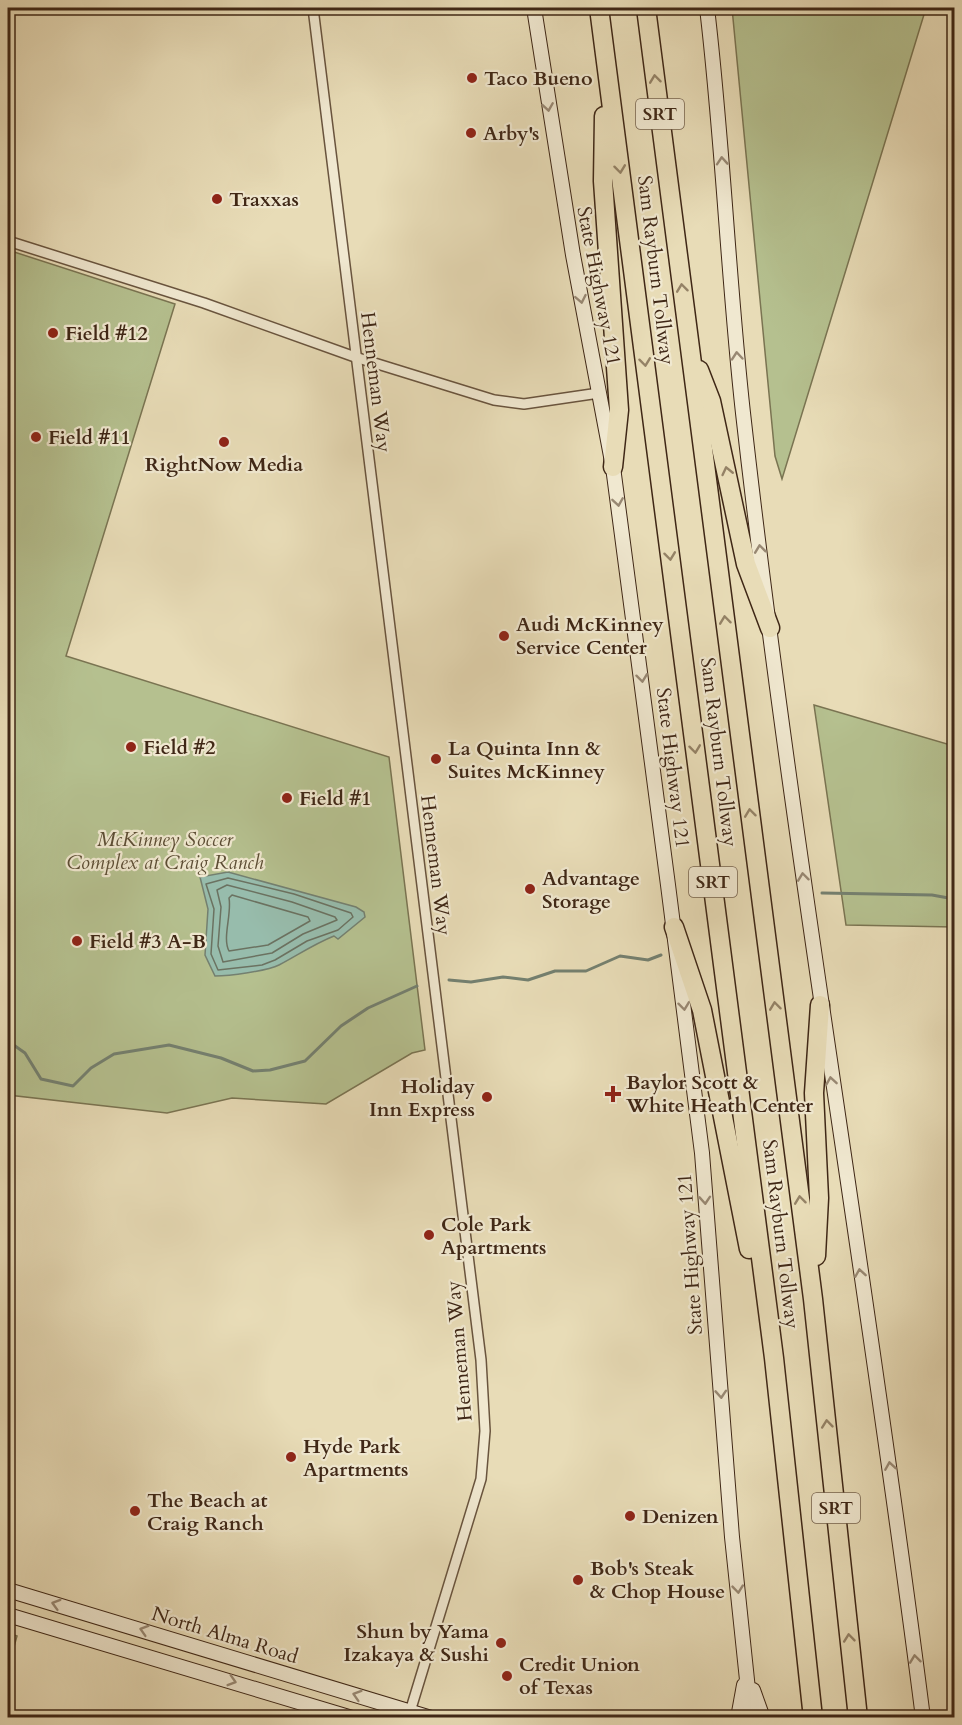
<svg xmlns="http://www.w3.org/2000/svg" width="962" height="1725" font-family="Cardo,serif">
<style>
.green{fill:#b5c08f;stroke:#7a7452;stroke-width:1.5}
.water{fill:#97bcac;stroke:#748070;stroke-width:1.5}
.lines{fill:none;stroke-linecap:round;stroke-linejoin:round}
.shore{stroke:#6b7261;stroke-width:1.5}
.stream{stroke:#748070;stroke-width:3}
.street-casing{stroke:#69543e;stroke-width:12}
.secondary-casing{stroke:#3f2716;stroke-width:16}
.highway-casing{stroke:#3f2716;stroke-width:21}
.street{stroke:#f0e8d0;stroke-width:9}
.secondary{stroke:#f0e8d0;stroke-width:14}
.highway{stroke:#e8dcb7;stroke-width:18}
.oneway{stroke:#948266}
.oneway2{stroke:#988873}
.poi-dot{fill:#8f2418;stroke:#f0e8d0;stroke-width:2}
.labels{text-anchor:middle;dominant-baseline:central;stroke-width:4.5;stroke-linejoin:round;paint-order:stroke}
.shield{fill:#f0e8d0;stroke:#74614e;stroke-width:1.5}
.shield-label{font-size:18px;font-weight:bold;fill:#3f2716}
.poi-label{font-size:20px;font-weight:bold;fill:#3f2716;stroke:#f0e8d0;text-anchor:start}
.street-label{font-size:20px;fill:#3f2716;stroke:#f0e8d0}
.park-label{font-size:20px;font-style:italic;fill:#5c4d34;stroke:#f0e8d0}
</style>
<rect width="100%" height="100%" fill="#e8dcb7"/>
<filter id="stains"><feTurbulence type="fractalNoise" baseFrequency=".00333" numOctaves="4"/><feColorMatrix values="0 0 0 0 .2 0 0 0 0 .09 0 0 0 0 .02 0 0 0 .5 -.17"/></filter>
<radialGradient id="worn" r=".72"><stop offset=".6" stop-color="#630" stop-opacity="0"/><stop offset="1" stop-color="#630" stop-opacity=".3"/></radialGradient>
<g class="green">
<path d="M732,8H926L782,479L775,456Z"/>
<path d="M8,250L175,304L66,656L389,757L425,1050L412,1053L326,1104L232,1098L167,1113L8,1095Z"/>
<path d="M814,705L954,746V927L846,925Z"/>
<path d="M8,1633L17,1636L8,1668Z"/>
</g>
<path class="water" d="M228,872L356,907L364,912L365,917L338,939L334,936C314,944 298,955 279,965C267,971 229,976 215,976L205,955L208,909L200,877Z"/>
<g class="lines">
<g class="shore">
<path d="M228,878L294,894L351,913L353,917L338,930L307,941L275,960L262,965L218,970L211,954L214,909L206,884Z"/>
<path d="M227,885L292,902L335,917L337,920L303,934L272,953L223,962L218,946L221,907L217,890Z"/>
<path d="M232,895L308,917L310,921L268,945L229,951C222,938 232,914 229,898Z"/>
</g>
<g class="stream">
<path d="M822,893L932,895L954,899"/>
<path d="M449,980L471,982L503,977L528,980L555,971H586L620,956L648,960L661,955"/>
<path d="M8,1041L25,1053L41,1079L73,1086L91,1068L114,1054L169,1045L221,1058L253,1071L270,1070L305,1061L341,1026L368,1008L417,986"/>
</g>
<defs>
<g id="street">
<path d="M313,8L481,1360L485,1431L481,1479L409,1715"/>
<path d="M8,241L204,303L355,357L494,400L524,404L599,393"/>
</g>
<g id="secondary">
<path d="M534,8L573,255L613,467L668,885L702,1153L732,1537L751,1718"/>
<path d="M707,8C723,142 728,278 743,413C792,849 868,1282 923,1718"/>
<path d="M8,1590L431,1718"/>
<path d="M8,1615L352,1718"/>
<path d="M753,1690L763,1718"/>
<path d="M738,1718L744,1685"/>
</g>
<g id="highway">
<path d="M599,8L774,1358L813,1718"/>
<path d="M646,8L813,1299L858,1718"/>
<path d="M604,116L603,181L619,410L613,467"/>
<path d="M699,370L711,401L746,564L770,628"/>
<path d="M674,927L702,1010L749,1249"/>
<path d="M816,1256L819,1198L814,1093L820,1005"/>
</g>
</defs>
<use href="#street" class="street-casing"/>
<use href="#secondary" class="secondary-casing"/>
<use href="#highway" class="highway-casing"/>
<use href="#street" class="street"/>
<use href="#secondary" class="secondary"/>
<use href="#highway" class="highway"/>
</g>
<defs><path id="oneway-chevron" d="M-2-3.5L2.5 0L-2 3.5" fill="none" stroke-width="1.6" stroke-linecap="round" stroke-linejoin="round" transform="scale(1.5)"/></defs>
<g class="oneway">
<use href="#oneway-chevron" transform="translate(655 79) rotate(-97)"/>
<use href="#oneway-chevron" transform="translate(620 169) rotate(83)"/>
<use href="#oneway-chevron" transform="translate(682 288) rotate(-97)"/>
<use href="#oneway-chevron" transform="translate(645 362) rotate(83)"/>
<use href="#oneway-chevron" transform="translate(727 471) rotate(-103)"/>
<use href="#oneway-chevron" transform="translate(670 556) rotate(83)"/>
<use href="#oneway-chevron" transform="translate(725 620) rotate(-97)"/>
<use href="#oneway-chevron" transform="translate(695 749) rotate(83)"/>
<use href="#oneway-chevron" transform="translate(750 813) rotate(-97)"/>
<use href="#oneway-chevron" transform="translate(775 1006) rotate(-97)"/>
<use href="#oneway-chevron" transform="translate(800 1200) rotate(-97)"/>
<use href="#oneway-chevron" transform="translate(827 1424) rotate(-96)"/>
<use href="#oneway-chevron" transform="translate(849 1638) rotate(-96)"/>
</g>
<g class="oneway2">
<use href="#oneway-chevron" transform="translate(548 107) rotate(81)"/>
<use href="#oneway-chevron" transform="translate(722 161) rotate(-94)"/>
<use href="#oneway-chevron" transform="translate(581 299) rotate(79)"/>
<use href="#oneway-chevron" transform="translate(737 356) rotate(-95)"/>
<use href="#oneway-chevron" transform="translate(618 502) rotate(81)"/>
<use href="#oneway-chevron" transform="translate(760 549) rotate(-97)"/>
<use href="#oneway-chevron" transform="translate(642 678) rotate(83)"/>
<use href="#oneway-chevron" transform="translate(803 877) rotate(-97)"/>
<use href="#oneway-chevron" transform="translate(684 1006) rotate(83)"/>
<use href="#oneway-chevron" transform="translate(831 1081) rotate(-99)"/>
<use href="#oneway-chevron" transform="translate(705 1200) rotate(86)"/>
<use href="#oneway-chevron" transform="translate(860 1273) rotate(-99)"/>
<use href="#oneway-chevron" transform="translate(721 1394) rotate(86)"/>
<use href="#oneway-chevron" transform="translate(890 1466) rotate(-99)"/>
<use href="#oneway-chevron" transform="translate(738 1589) rotate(84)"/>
<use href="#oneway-chevron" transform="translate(56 1604) rotate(-164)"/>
<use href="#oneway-chevron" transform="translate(144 1630) rotate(-163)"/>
<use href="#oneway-chevron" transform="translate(915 1659) rotate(-97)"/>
<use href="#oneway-chevron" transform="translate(232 1681) rotate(17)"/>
<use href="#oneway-chevron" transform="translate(357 1695) rotate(-163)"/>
</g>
<g class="poi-dot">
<circle cx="472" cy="78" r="6"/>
<circle cx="471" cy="133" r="6"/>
<circle cx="217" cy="199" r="6"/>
<circle cx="53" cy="333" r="6"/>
<circle cx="36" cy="437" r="6"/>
<circle cx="224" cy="442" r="6"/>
<circle cx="504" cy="636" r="6"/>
<circle cx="131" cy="747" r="6"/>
<circle cx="436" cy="759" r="6"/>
<circle cx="287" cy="798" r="6"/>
<circle cx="530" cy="889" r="6"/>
<circle cx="77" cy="941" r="6"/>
<path d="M610 1085h6v6h6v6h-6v6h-6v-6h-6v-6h6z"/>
<circle cx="487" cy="1097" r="6"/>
<circle cx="429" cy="1235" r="6"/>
<circle cx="291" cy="1457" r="6"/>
<circle cx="135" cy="1511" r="6"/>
<circle cx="630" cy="1516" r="6"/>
<circle cx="578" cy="1580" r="6"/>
<circle cx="501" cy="1643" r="6"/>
<circle cx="507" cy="1676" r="6"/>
</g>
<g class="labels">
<g class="shield">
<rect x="636" y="99" width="48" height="30" rx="4.5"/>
<rect x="689" y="867" width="48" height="30" rx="4.5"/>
<rect x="812" y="1493" width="48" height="30" rx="4.5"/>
</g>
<g class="shield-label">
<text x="660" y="114">SRT</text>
<text x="713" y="882">SRT</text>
<text x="836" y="1508">SRT</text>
</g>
<g class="poi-label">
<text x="484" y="78">Taco Bueno</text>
<text x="483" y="133">Arby's</text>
<text x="229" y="199">Traxxas</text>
<text x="65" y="333">Field #12</text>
<text x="48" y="437">Field #11</text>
<text x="224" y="464" text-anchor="middle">RightNow Media</text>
<text x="516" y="624">Audi McKinney<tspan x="516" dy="23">Service Center</tspan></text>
<text x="143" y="747">Field #2</text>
<text x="448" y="748">La Quinta Inn &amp;<tspan x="448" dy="23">Suites McKinney</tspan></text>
<text x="299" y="798">Field #1</text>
<text x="542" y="878">Advantage<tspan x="542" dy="23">Storage</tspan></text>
<text x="89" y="941">Field #3 A-B</text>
<text x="626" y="1082">Baylor Scott &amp;<tspan x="626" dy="23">White Heath Center</tspan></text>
<text x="475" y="1086" text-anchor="end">Holiday<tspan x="475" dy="23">Inn Express</tspan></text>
<text x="441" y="1224">Cole Park<tspan x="441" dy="23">Apartments</tspan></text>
<text x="303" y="1446">Hyde Park<tspan x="303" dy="23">Apartments</tspan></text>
<text x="147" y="1500">The Beach at<tspan x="147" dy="23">Craig Ranch</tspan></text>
<text x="642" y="1516">Denizen</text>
<text x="590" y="1568">Bob's Steak<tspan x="590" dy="23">&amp; Chop House</tspan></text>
<text x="489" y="1631" text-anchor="end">Shun by Yama<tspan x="489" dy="23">Izakaya &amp; Sushi</tspan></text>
<text x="519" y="1664">Credit Union<tspan x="519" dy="23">of Texas</tspan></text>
</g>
<g class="street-label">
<text transform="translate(656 270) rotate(83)">Sam Rayburn Tollway</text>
<text transform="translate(599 286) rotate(79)">State Highway 121</text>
<text transform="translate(376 382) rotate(83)">Henneman Way</text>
<text transform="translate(719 752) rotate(83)">Sam Rayburn Tollway</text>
<text transform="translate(673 768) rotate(83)">State Highway 121</text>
<text transform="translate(436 865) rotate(83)">Henneman Way</text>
<text transform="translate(781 1234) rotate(83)">Sam Rayburn Tollway</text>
<text transform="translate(690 1254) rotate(-94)">State Highway 121</text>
<text transform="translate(459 1351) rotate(-95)">Henneman Way</text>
<text transform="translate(225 1635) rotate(17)">North Alma Road</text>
</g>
<g class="park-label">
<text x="165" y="839">McKinney Soccer<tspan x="165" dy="23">Complex at Craig Ranch</tspan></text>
</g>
</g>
<rect width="962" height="1725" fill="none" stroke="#e8dcb7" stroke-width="30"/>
<rect x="9" y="9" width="944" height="1707" fill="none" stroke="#3f2716" stroke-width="3"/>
<rect x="15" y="15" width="932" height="1695" fill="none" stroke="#3f2716" stroke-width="1.5"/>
<rect width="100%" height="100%" filter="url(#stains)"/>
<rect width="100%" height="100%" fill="url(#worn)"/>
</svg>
